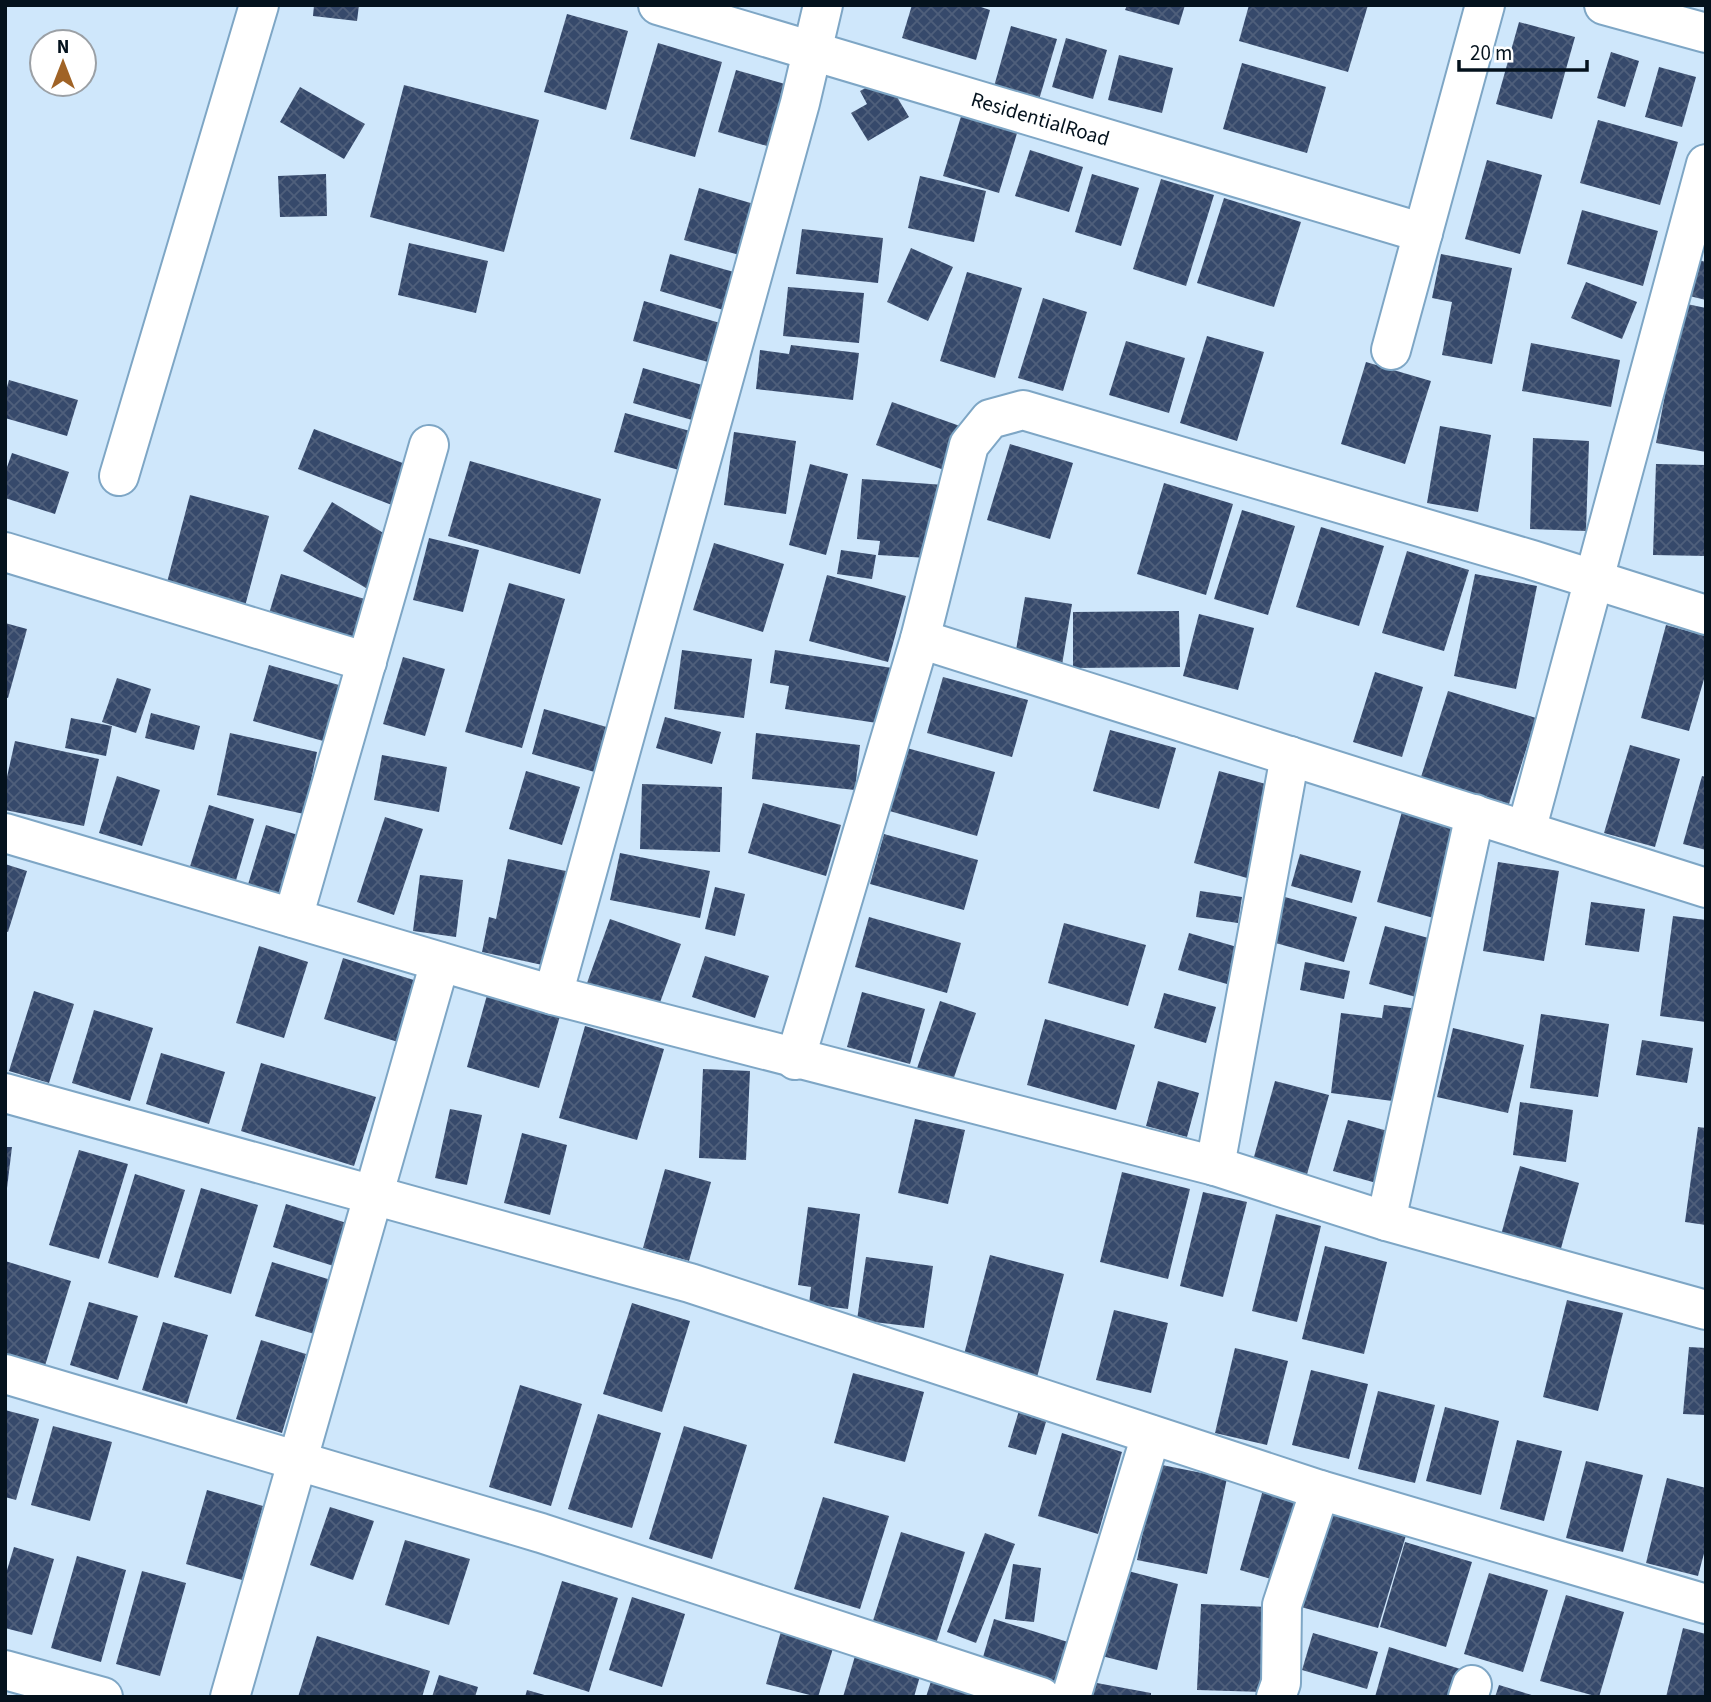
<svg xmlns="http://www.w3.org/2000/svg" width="1711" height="1702" font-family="'Source Sans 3',sans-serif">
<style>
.building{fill:url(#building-cross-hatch)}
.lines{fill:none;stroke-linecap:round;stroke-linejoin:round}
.minor-casing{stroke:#7ea6c5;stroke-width:42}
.minor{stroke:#fff;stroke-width:38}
.labels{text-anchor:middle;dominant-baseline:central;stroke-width:7;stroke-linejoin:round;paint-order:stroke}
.street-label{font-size:21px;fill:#04121d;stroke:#fff}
</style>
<defs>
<pattern id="building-cross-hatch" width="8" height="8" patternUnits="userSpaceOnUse" patternTransform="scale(1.75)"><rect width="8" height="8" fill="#36496b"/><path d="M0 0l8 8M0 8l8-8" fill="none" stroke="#4f5f7b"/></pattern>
</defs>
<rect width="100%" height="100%" fill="#cfe7fb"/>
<g class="building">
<path d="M314,5H359L357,21L313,16Z"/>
<path d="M912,5H975L990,10L976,60L902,38Z"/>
<path d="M1127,5H1185L1179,25L1125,10Z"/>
<path d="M1249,5H1368L1348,72L1239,41Z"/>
<path d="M567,14L628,31L606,110L544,92Z"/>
<path d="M1519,22L1575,37L1552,119L1496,104Z"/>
<path d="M1011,26L1057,39L1038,103L993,90Z"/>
<path d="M1066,38L1107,50L1093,99L1052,87Z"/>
<path d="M658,43L722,62L695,157L630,139Z"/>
<path d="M1611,52L1639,61L1625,107L1597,98Z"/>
<path d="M1119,55L1173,68L1162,113L1108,100Z"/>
<path d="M1242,63L1326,87L1307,153L1223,129Z"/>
<path d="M1659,67L1696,77L1682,127L1645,117Z"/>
<path d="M736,70L792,86L774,148L718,132Z"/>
<path d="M885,77L909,117L868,141L851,113L867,104L860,91Z"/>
<path d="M404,85L539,120L504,252L370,217Z"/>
<path d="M300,87L365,124L344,159L280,122Z"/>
<path d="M962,113L1018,130L999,193L943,176Z"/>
<path d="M1598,120L1678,142L1660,205L1580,183Z"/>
<path d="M1030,150L1083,167L1069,212L1015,196Z"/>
<path d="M1487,160L1542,175L1520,254L1465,239Z"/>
<path d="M326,174L327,216L280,217L278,176Z"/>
<path d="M1092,174L1139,188L1121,246L1075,232Z"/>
<path d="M920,176L986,191L974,242L908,228Z"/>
<path d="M1161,179L1214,195L1186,286L1133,269Z"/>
<path d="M699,188L761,206L747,257L684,240Z"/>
<path d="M1224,198L1301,222L1274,307L1197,283Z"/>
<path d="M1582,210L1658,231L1643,286L1567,264Z"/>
<path d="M802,229L883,238L878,283L796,274Z"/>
<path d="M409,243L488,261L476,313L398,295Z"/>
<path d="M911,248L953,267L928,321L887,302Z"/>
<path d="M670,254L741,274L730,312L660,291Z"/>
<path d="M1441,254L1512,268L1492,364L1442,355L1452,302L1432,298Z"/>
<path d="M1691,258L1706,262V300L1681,294Z"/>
<path d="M967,272L1022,288L995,378L940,361Z"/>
<path d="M1586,282L1637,302L1622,339L1571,318Z"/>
<path d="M788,287L864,293L859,343L783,336Z"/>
<path d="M1043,298L1087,312L1063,391L1018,378Z"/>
<path d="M644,301L727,325L715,364L633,341Z"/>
<path d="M1682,303L1706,308V452L1656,443Z"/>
<path d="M1207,336L1264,352L1237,441L1180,423Z"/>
<path d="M1126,341L1185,358L1169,413L1109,395Z"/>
<path d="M1531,343L1620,360L1611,407L1522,391Z"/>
<path d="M791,345L859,353L853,400L756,389L760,350L789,354Z"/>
<path d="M1366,362L1431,381L1405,464L1341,444Z"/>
<path d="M643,368L709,387L699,422L633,403Z"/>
<path d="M9,380L78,400L67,436L5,418V394Z"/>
<path d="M892,402L960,426L944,470L876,445Z"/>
<path d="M625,413L690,431L679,470L614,452Z"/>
<path d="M1440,426L1491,435L1478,512L1427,503Z"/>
<path d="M314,429L413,467L397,507L298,469Z"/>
<path d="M734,432L796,441L786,514L724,505Z"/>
<path d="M1533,438L1589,441L1586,531L1530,529Z"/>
<path d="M1010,444L1073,463L1050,539L987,520Z"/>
<path d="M12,453L69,472L55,514L5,498V473Z"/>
<path d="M470,461L601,499L580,574L448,536Z"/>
<path d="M810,464L848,474L826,555L789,545Z"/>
<path d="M1656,464L1706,465V556L1653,555Z"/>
<path d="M862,479L944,485L928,558L878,555L880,541L857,539Z"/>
<path d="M1164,483L1233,504L1206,595L1137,574Z"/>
<path d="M190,495L269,516L244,610L165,590Z"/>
<path d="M332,502L400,543L371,591L303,551Z"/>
<path d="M1242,510L1295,526L1268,615L1214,599Z"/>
<path d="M1321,527L1384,546L1359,626L1296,607Z"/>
<path d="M429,538L479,550L463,612L413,600Z"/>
<path d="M714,543L784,564L763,632L693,610Z"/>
<path d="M841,550L876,555L872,579L837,574Z"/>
<path d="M1407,551L1469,570L1444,651L1382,633Z"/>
<path d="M281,574L368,600L355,643L268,617Z"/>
<path d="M1475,574L1537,586L1516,689L1454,676Z"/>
<path d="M827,575L906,596L888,662L809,641Z"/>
<path d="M509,583L565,599L522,748L465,732Z"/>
<path d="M1025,597L1072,604L1062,665L1015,656Z"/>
<path d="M1179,611L1180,667L1073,668V612Z"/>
<path d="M1199,614L1254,628L1238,690L1183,676Z"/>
<path d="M5,623L27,629L8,698L5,697Z"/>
<path d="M1666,625L1706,636V672L1689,731L1641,718Z"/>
<path d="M682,650L752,659L744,718L674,709Z"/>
<path d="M775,650L899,669L890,725L785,709L789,686L770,683Z"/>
<path d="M403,657L445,669L425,736L383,724Z"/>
<path d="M269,665L346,687L330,743L253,721Z"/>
<path d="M1375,672L1423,687L1402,757L1353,742Z"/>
<path d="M943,677L1028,700L1012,757L927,733Z"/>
<path d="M117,678L151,689L136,733L102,722Z"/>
<path d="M1448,691L1536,718L1509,804L1421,777Z"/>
<path d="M544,709L617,730L605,775L532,754Z"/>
<path d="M151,713L200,726L194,750L145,738Z"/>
<path d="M665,717L721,732L712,764L656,748Z"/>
<path d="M71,718L112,726L106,756L65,748Z"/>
<path d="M1110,730L1176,748L1159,809L1093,791Z"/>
<path d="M230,733L317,752L304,814L217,795Z"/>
<path d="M756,733L860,745L855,790L752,779Z"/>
<path d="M15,741L99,759L84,826L5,810V786Z"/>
<path d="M1630,745L1680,759L1655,847L1604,833Z"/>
<path d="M903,747L995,772L977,836L886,810Z"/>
<path d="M382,755L447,767L439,812L374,800Z"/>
<path d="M526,771L580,787L562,845L509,829Z"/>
<path d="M1219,771L1273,786L1247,878L1194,863Z"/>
<path d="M117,776L160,790L142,846L99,833Z"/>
<path d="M1702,776L1706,777V850L1683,844Z"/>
<path d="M642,784L722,787L720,852L640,849Z"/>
<path d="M763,803L841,825L826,876L748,853Z"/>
<path d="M209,805L254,819L234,887L188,873Z"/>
<path d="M1403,808L1463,825L1437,919L1377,902Z"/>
<path d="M385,817L423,829L394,915L357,902Z"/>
<path d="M266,825L314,840L293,905L246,891Z"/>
<path d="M884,834L978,860L964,910L870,884Z"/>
<path d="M620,853L710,871L700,918L610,900Z"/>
<path d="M1300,854L1361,871L1352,903L1291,886Z"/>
<path d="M508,859L566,871L547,966L482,952L489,917L496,919Z"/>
<path d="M1498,862L1559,871L1544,961L1483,951Z"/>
<path d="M5,864L27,871L8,932L5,931Z"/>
<path d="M420,875L463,880L456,937L413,931Z"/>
<path d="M715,887L745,894L735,936L705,929Z"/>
<path d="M1200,891L1242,897L1238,923L1196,917Z"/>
<path d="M1285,897L1357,917L1344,962L1272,942Z"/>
<path d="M1591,902L1645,909L1639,952L1585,945Z"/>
<path d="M1673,916L1706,920V1022L1660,1016Z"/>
<path d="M869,917L961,943L947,993L855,967Z"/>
<path d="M610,919L681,944L658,1008L587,983Z"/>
<path d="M1064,923L1146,945L1128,1006L1048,983Z"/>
<path d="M1385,926L1432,939L1416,997L1369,984Z"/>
<path d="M1189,933L1237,947L1227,984L1178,970Z"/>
<path d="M259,946L308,962L284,1038L236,1023Z"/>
<path d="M705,956L769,976L755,1018L692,997Z"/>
<path d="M343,958L417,981L398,1042L324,1019Z"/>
<path d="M1305,962L1350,971L1344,999L1300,990Z"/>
<path d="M34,991L74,1004L49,1083L9,1071Z"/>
<path d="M862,992L925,1009L910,1064L847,1047Z"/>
<path d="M1164,993L1216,1007L1206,1043L1154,1028Z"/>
<path d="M487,995L560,1016L539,1088L467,1067Z"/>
<path d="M940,1001L976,1013L948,1095L912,1083Z"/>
<path d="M1384,1005L1420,1009L1408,1103L1331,1093L1341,1013L1382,1018Z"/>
<path d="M94,1010L153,1028L130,1101L72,1083Z"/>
<path d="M1541,1014L1609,1024L1598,1097L1530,1088Z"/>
<path d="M1045,1019L1135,1045L1116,1110L1027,1085Z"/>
<path d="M585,1026L664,1049L637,1140L559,1118Z"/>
<path d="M1453,1028L1524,1045L1508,1113L1437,1097Z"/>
<path d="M1642,1040L1693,1048L1687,1083L1636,1075Z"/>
<path d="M161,1053L225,1072L209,1124L146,1104Z"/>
<path d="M261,1063L376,1097L354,1166L241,1131Z"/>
<path d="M703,1069L750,1071L746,1160L699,1158Z"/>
<path d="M1158,1081L1199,1093L1187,1137L1146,1126Z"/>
<path d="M1275,1081L1329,1095L1306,1178L1252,1164Z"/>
<path d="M1520,1102L1573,1110L1566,1162L1513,1155Z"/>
<path d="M450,1109L482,1115L467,1185L435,1178Z"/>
<path d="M915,1119L965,1130L948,1204L898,1193Z"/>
<path d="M1348,1120L1395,1133L1380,1184L1333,1171Z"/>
<path d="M1698,1127L1706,1128V1225L1685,1222Z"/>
<path d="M522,1133L567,1145L550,1215L504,1203Z"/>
<path d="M5,1147H12L7,1188H5Z"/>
<path d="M79,1150L128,1164L99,1259L49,1245Z"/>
<path d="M1520,1166L1579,1183L1560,1252L1501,1235Z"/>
<path d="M665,1169L711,1182L689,1261L643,1248Z"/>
<path d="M1122,1172L1190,1189L1168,1279L1100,1262Z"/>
<path d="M135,1174L185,1190L158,1278L108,1263Z"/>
<path d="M201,1188L258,1205L231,1294L174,1277Z"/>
<path d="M1203,1192L1247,1202L1223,1297L1180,1286Z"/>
<path d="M286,1204L353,1225L340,1268L273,1247Z"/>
<path d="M808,1207L860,1214L848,1309L809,1304L811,1287L798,1285Z"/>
<path d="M1276,1214L1321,1226L1297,1322L1252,1311Z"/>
<path d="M1325,1246L1387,1262L1364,1354L1302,1339Z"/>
<path d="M990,1255L1064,1274L1035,1385L961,1366Z"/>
<path d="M866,1257L933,1266L924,1328L857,1320Z"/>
<path d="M5,1261L71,1281L44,1369L5,1358Z"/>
<path d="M272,1262L341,1283L324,1337L255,1316Z"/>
<path d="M1567,1300L1623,1313L1598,1411L1543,1397Z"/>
<path d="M89,1302L138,1316L118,1380L70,1365Z"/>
<path d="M632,1303L690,1321L662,1412L603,1394Z"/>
<path d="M1114,1310L1168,1323L1151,1393L1096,1380Z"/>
<path d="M163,1322L208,1335L187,1404L142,1390Z"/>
<path d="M261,1340L306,1354L282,1433L236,1419Z"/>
<path d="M1689,1347L1706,1348V1415L1683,1414Z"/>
<path d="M1235,1348L1288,1361L1267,1445L1215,1433Z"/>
<path d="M1311,1370L1368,1384L1349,1459L1292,1445Z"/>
<path d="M853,1373L924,1392L905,1462L834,1443Z"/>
<path d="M520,1385L582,1404L551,1506L489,1487Z"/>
<path d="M1378,1391L1435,1405L1415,1483L1358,1469Z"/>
<path d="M1021,1404L1049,1412L1036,1455L1008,1447Z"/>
<path d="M1445,1407L1499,1421L1481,1495L1426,1481Z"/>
<path d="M5,1410L39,1419L16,1500L5,1497Z"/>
<path d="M598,1414L661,1433L632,1528L568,1509Z"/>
<path d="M53,1426L112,1442L90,1521L31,1505Z"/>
<path d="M684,1426L747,1445L712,1559L649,1539Z"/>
<path d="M1062,1433L1122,1452L1098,1534L1038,1516Z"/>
<path d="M1517,1440L1562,1451L1544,1521L1500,1509Z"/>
<path d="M1586,1461L1643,1475L1623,1552L1566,1538Z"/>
<path d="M1157,1464L1227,1478L1207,1574L1137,1560Z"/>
<path d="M1667,1478L1706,1488V1546L1698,1576L1646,1563Z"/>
<path d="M1265,1483L1307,1495L1281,1582L1240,1570Z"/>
<path d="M207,1490L263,1506L242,1580L186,1564Z"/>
<path d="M823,1497L889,1516L860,1609L794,1589Z"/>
<path d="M330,1507L374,1521L353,1580L310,1565Z"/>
<path d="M1318,1508L1407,1532L1378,1628L1290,1604Z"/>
<path d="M901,1532L965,1552L935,1647L871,1627Z"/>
<path d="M985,1533L1015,1544L976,1643L947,1632Z"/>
<path d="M405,1540L470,1559L449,1625L385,1605Z"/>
<path d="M1405,1542L1472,1562L1446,1647L1380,1627Z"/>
<path d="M14,1547L54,1559L32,1635L5,1628V1577Z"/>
<path d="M77,1556L126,1570L101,1662L51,1648Z"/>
<path d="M1013,1564L1041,1568L1034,1622L1005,1619Z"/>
<path d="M142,1571L186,1583L160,1676L116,1664Z"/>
<path d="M1128,1571L1178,1584L1157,1670L1090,1653Z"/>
<path d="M1489,1573L1548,1590L1523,1672L1464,1654Z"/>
<path d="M562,1581L618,1598L589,1692L533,1674Z"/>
<path d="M1566,1595L1624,1612L1599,1697L1540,1681Z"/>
<path d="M632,1597L685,1614L662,1687L609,1670Z"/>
<path d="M1201,1604L1268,1607L1264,1692L1197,1690Z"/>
<path d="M994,1619L1071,1643L1055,1694L979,1671Z"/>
<path d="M782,1628L834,1645L818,1697L766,1684Z"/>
<path d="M1683,1628L1706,1634V1697H1666Z"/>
<path d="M1313,1633L1378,1652L1367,1689L1302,1670Z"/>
<path d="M317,1636L430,1671L422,1697H298Z"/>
<path d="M1389,1647L1467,1671L1459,1697H1375Z"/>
<path d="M855,1656L920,1676L914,1697H843Z"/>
<path d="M439,1675L478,1687L475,1697H432Z"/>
<path d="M932,1678L979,1692L977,1697H926Z"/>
<path d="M1086,1681L1151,1693V1697H1083Z"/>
<path d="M1499,1685L1535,1696V1697H1495Z"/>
<path d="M527,1690L548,1696V1697H525Z"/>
</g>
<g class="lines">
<defs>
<g id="minor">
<path id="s1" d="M658,5L1423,233"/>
<path d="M1604,5L1706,33"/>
<path d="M1706,164L1526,831L1706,888"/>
<path d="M1391,350L1485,5"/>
<path d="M119,476L259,5"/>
<path d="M5,552L367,662"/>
<path d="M920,639L1526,831"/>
<path d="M5,833L553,995L1215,1166L1386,1221L1706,1310"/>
<path d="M293,918L429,445"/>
<path d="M553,995L800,103L823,5"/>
<path d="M795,1060L920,639L969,445L990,419L1023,410L1532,560L1706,615"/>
<path d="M5,1093L690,1283L1320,1490L1706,1604"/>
<path d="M1215,1166L1290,756"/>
<path d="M1386,1221L1475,814"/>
<path d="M5,1374L541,1533L1041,1697"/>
<path d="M5,1670L103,1697"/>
<path d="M230,1697L440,962"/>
<path d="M1071,1697L1151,1435"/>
<path d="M1276,1697L1281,1683L1282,1605L1320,1490"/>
<path d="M1468,1697L1472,1685"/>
</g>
</defs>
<use href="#minor" class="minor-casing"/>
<use href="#minor" class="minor"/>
</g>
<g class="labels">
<g class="street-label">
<text stroke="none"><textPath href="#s1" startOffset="399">ResidentialRoad</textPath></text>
</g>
</g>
<rect width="1711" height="1702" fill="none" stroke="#04121d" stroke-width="14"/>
<g transform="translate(63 63)"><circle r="33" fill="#ffffff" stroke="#9ba0a5" stroke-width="2"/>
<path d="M0-5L12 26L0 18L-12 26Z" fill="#a06326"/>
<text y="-10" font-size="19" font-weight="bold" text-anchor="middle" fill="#04121d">N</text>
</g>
<path d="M1459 60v10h128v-10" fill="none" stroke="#04121d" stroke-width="3.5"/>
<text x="1470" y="60" font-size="21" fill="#04121d" stroke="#ffffff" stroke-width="5" paint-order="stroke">20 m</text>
</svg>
